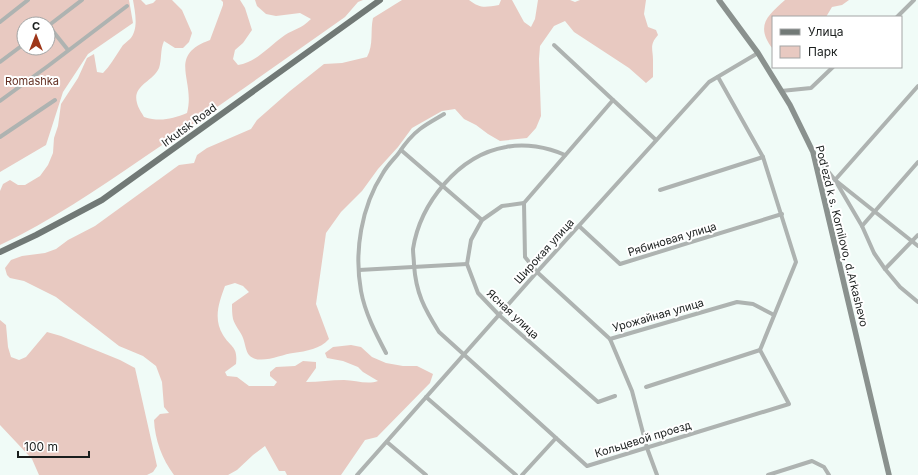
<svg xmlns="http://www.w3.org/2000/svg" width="918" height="475" font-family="Inter,sans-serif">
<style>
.green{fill:#e8c9c1;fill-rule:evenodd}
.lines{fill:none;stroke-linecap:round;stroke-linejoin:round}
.street{stroke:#aeb3b1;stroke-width:4}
.secondary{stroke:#8a918e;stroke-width:5.5}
.primary{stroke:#717976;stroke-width:6}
.labels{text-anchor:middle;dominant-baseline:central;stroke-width:4;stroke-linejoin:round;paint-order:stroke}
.park-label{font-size:11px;fill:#643225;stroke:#fff}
.street-label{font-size:11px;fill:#1a1e1d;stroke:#fff}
</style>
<rect width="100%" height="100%" fill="#f0fbf7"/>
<g class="green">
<path d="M0,0H129L133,23L88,54L63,92L46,145L0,172ZM24,24H48V48H24Z"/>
<path d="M133,0H141L146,5L153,3L156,0H172L182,10L192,33L189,42L183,48H175L164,41C160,50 162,59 159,68C153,82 132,85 137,103C138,108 142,113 144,117C160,122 172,119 187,113C196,80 166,56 210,40L223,5V2L221,0H240L245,8L252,30L243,43L235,50L233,59L238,65C257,62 269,46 285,35C294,29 301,29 311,19L300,13L276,16L266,14L257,6L255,0H363L358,2L345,17C278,64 211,112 143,158C96,190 51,221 0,245V191L3,184L10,180L18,185H25L40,176L48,165L53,153L54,138L58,126L61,104L78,78L87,58L94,54L97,72L103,73C110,66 115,57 121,48C123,44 127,42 130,39C139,29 135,12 133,0Z"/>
<path d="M402,0H469C481,9 485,7 499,5L501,0H512L524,22L531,27L535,19L538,0H570L575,2L580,0H646L644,14L648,27L656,30L658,35C649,45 653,49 653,60C653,66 653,71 653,77L646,83L629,68L574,32L565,21L554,26L540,46L539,59L541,116L536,128L527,138L500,141L488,134L476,125L464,119L455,109L442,111L412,128L398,147L378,169L362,191L341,212L326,233L316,304L329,339C320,349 307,351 293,353C282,354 259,366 249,355C246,352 245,343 243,338C241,332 235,326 233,319C232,314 232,309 232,304L249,292L243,286L235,283L225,286C219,302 213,319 223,335C231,348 238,346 236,364L225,372L227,376L237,377L249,386H274L277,382L270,376V372L276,367L295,366L303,361L316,362V368L306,382C319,382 331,380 344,380C355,380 367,385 378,381L363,372L358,367L343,361L327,358L325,353L333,347L351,345L361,347L372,357L386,363L403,366H417L433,374L430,383L377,437L365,440L341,475H287L285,471H279L265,446L253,455L237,470L228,475H174C162,459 155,440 154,420L160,414L169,413L164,407L162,382L156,366L143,356L119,346L56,297L24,281L10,278L7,275L5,268L11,260L22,256L45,253L56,249L68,240L95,226L179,165L194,163L197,155L207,148L251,129L257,120L290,91L324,64L342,63L367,57C374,44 370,31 373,18Z"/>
<path d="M785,0H849L842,5L832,7L826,17H773V49C755,26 767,16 785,0Z"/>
<path d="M0,320L6,325L8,347L11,357L19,360L26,357L47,332L61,336L120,360L135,368L157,466L153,472L147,475H39L32,459L0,425Z"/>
</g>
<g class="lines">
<g class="street">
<path d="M897,17L914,0"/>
<path d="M0,22L28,0"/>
<path d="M48,25L68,50"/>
<path d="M48,26L82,0"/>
<path d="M554,45L656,140"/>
<path d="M0,62L24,44"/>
<path d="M918,86L835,180L918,246"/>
<path d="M781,91L811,88L833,67"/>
<path d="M613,100L524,203L525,257L537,272L610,339L737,302L753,304L774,315"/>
<path d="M0,101L48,66L127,6"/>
<path d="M0,137L55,100"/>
<path d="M401,150L482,220"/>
<path d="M565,155C547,147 525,143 506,147C458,155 420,204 413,249C413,254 414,260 414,265C416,293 424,308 439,332L587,466L789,404L760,350L796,262L763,157L718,77"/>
<path d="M815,155L835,180L862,226L874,253L885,269L900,287L918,302"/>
<path d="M660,190L763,157"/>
<path d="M524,203L502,206L482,220L471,240L467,264L478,293L499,315L598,402L615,396"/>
<path d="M579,226L620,264L782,214"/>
<path d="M862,226L918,162"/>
<path d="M885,269L918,235"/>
<path d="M359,270L467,264"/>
<path d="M610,339L632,391L647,448L657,475"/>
<path d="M386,353C376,334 365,313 361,291C354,252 361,207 383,173C387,166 393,160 398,154C404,145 412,135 420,129C428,123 436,119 444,114"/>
<path d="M646,387L760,350"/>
<path d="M426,397L516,475"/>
<path d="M387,442L426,475"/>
<path d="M357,475L537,272L709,82L758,53"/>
<path d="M522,475L556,438"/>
<path d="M768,475L812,461L824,467L829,475"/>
</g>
<path class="secondary" d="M719,0L758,53L790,105L813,152L889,475"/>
<path class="primary" d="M0,252L36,235L102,200L380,0"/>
</g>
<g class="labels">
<g class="park-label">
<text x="32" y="81">Romashka</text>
</g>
<g class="street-label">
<text transform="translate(189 125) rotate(-36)">Irkutsk Road</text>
<text transform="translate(842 236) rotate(76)">Pod'ezd k s. Kornilovo, d.Arkashevo</text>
<text transform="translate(672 239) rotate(-17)">Рябиновая улица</text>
<text transform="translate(544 251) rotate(-48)">Широкая улица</text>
<text transform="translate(513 314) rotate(43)">Ясная улица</text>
<text transform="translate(658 315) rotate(-16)">Урожайная улица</text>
<text transform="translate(643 439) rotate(-17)">Кольцевой проезд</text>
</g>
</g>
<rect x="772" y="16" width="130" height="52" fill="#ffffff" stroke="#a3a5a5"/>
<rect x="780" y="29" width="20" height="6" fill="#717976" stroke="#a3a5a5"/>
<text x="808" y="36" font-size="12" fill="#1a1e1d">Улица</text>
<rect x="780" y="46" width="20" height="12" fill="#e8c9c1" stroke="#a3a5a5"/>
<text x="808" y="56" font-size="12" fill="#1a1e1d">Парк</text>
<g transform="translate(36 36)"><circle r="19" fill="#ffffff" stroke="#a3a5a5"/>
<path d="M0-3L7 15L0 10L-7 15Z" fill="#9e3619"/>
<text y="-6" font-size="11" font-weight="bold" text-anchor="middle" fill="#1a1e1d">С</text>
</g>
<path d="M18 451v6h71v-6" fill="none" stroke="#1a1e1d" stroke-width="2"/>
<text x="24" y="451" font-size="12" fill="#1a1e1d" stroke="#ffffff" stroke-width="3" paint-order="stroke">100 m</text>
</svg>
